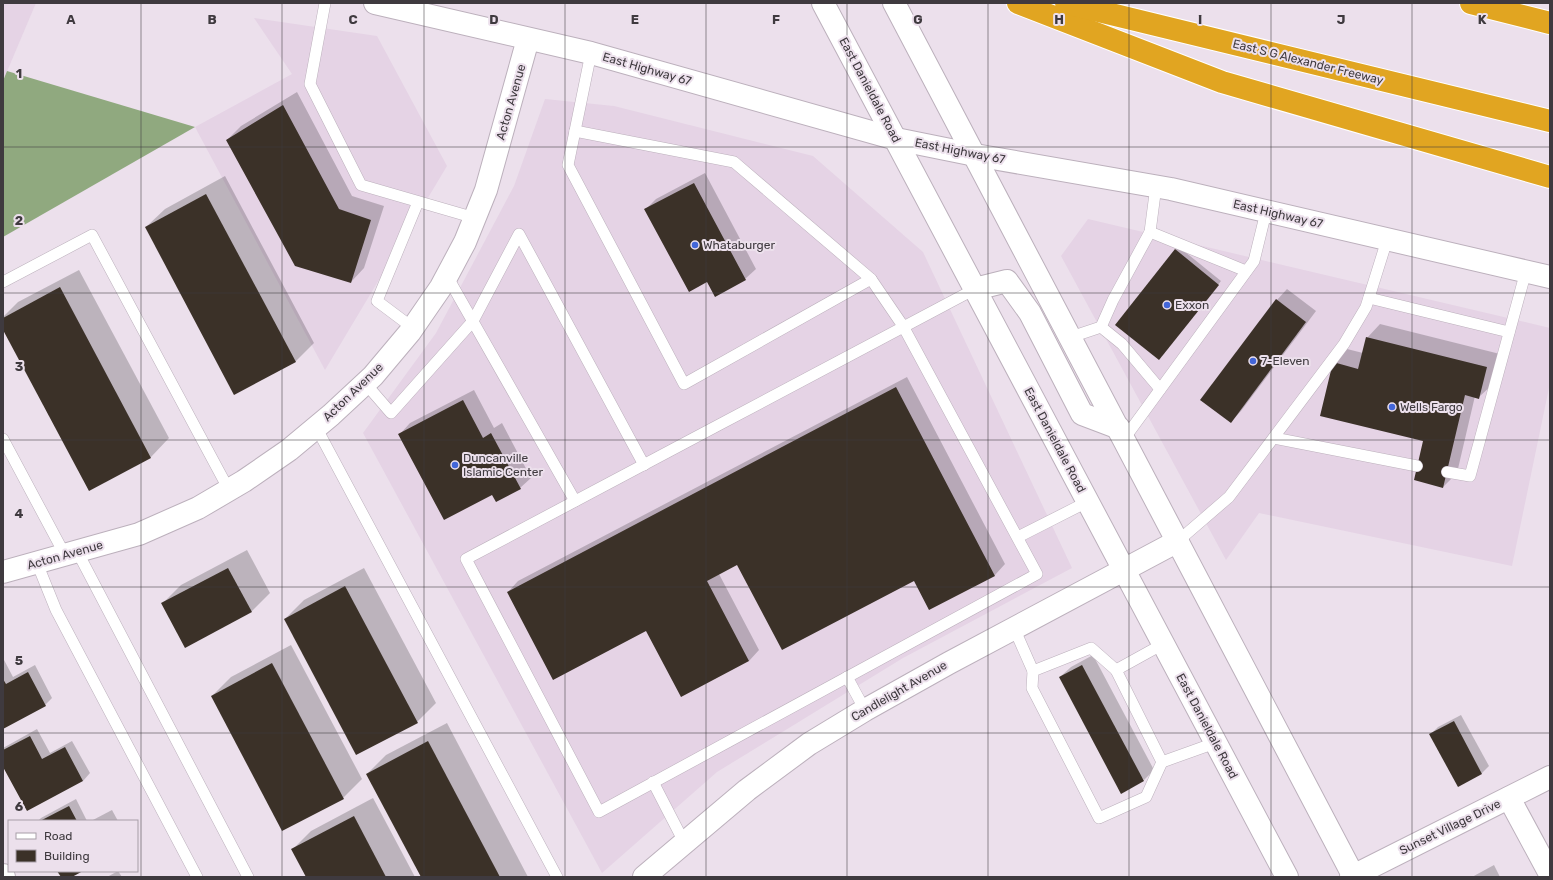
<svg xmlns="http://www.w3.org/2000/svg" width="1553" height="880" font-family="Rubik,sans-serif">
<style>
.built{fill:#e5d3e5}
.forest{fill:#90a97f}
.shadow{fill:#0003}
.building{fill:#3b3128}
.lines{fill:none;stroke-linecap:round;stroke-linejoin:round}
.lane-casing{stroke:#bcb0bc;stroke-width:12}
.street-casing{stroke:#bcb0bc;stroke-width:24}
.secondary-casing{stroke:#bcb0bc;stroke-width:24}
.highway-casing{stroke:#fff;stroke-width:24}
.lane{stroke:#fff;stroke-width:11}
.street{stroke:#fff;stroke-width:22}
.secondary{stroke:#fff;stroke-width:22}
.highway{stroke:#e1a521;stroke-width:22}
.grid{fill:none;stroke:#3f3a3f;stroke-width:1;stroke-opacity:0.55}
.poi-dot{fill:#4366d9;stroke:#ece0ec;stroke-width:1.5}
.labels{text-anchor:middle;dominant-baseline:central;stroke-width:4;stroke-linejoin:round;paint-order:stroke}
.street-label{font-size:12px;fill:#3f3a3f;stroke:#ece0ec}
.poi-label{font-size:12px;fill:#3f3a3f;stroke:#ece0ec;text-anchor:start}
.grid-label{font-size:13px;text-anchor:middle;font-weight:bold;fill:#3f3a3f;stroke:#ece0ec;stroke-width:4;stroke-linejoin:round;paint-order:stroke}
</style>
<rect width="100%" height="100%" fill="#ece0ec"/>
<g class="built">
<path d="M3,3H36L3,81Z"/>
<path d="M254,18L377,36L447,166L325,370L195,127L292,74Z"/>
<path d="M545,99L614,106L813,156L923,252L1072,568L903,658L717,772L602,873L363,433L436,333L514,186Z"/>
<path d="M1088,219L1550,328V383L1512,566L1259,513L1226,560L1061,256Z"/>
</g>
<path class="forest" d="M7,71L195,127L3,237V81Z"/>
<g class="shadow">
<path d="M297,92L352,196L384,206L364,268L351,282L227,140L241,126Z"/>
<path d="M705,173L756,269L745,279L708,281L645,210L656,199Z"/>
<path d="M225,176L314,343L295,362L146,227L165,209Z"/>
<path d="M1179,247L1221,281L1162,356L1175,250Z"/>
<path d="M79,270L169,438L151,457L89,490L3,328V317L18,302Z"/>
<path d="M1287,289L1316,311L1241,411L1231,422L1201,400L1277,300Z"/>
<path d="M1380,324L1500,354L1493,384L1479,397L1475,396L1457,473L1443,487L1424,441L1334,362L1347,349L1363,353L1367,338Z"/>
<path d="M907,377L1005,564L995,575L929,609L914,579L738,564L719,574L759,650L749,661L647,629L508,592L518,581Z"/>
<path d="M474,390L494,428L502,423L531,478L520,488L400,434L410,423Z"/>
<path d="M247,550L270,593L252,611L163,603L181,585Z"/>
<path d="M364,568L436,703L417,722L357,754L285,619L304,600Z"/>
<path d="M291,645L362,779L343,798L212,696L231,677Z"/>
<path d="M1093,655L1154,770L1144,780L1060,677L1071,667Z"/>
<path d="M3,658L13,677L35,665L52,698L45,705L3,728Z"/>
<path d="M1461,715L1489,766L1482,773L1458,786L1431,734L1438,727Z"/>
<path d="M447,723L528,877H422L367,774L386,755Z"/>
<path d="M37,729L50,753L72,741L90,773L83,781L3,765V748Z"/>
<path d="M373,798L415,877H307L293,849L311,831Z"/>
<path d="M76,799L87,821H38L41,818Z"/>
<path d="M112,810L118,821H91Z"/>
<path d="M1494,865L1500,877H1472Z"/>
<path d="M118,871L122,877H107Z"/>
</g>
<g class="building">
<path d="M283,105L339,209L371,220L351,283L295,266L226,140Z"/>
<path d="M694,183L746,280L715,297L707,282L689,292L644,209Z"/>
<path d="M206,194L296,362L234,395L145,227Z"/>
<path d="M1175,249L1219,285L1159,360L1115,325Z"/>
<path d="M60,287L151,458L89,491L3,330V318Z"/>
<path d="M1276,299L1306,322L1231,423L1200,400Z"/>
<path d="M1366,337L1487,367L1479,399L1465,395L1443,488L1414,480L1423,441L1320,416L1333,362L1358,369Z"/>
<path d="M896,387L995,576L929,610L914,581L782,650L737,565L707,581L749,661L681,697L646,631L553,680L507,592Z"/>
<path d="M463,400L483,438L491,433L521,489L496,502L492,495L444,520L398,434Z"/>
<path d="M228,568L252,612L185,648L161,603Z"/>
<path d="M345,586L418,723L356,755L284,619Z"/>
<path d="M272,663L344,799L282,831L211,696Z"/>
<path d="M1082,665L1144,781L1121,794L1059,677Z"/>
<path d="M28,672L46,706L3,729V679L6,684Z"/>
<path d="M1454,721L1482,774L1458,787L1429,734Z"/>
<path d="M30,736L42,759L65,747L83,781L27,811L3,767V750Z"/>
<path d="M428,741L500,877H421L366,774Z"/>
<path d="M69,806L77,821H40Z"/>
<path d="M354,816L386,877H306L291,849Z"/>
<path d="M57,871H83L72,877H61Z"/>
</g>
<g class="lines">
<defs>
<g id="lane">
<path d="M325,3L310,84L361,185L475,218"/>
<path d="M591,53L568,165L684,384L871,279"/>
<path d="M575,131L734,162L871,279L903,326L1037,574L599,812L466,559C636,469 805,379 975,289"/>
<path d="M1150,232L1246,271"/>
<path d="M447,276L575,501"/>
<path d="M3,282L92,235L229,490"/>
<path d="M1369,298L1509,332"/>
<path d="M1101,327L1113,300L1150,232L1156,186"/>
<path d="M413,328L377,301L418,202"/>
<path d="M1071,337L1101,327L1122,344L1160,389"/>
<path d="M365,383L391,413L473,321L519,234L644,465"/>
<path d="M316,427L557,877"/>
<path d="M1274,438L1417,466"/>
<path d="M3,439L65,555"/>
<path d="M1124,439L1254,261L1266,212"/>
<path d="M1447,472L1470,476L1526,271"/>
<path d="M1018,537L1087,502"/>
<path d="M1178,541L1229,497L1344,344L1366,307L1387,240"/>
<path d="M77,551L248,877"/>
<path d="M37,563L56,610L197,877"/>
<path d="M1014,628L1033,671"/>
<path d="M1163,644L1116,670L1162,762L1215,743"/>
<path d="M1116,670L1091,648L1033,671L1032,688L1099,818L1146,797L1162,762"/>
<path d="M847,677L865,710"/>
<path d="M653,782L684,842"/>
</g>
<g id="street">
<path d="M1509,798L1550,874"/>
<path d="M3,875L4,877"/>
<path d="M644,877L747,790L809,744L865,710L949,663L1178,541"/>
<path d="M1351,877L1550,777"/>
</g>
<g id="secondary">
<path d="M375,3L591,53L896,139L975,155L1171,189L1550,277"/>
<path d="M823,3L1287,877"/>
<path d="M894,3L1354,877"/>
<path d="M975,289L1007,281L1030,313L1082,414L1119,428"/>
<path d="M3,572L139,534L198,508L244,481L289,450L331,415L373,376L410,332L441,287L465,242L486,190L528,39"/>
</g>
<g id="highway">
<path d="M1018,3L1222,82L1550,177"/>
<path d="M1066,3L1550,121"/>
<path d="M1471,3L1550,23"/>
</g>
</defs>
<use href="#lane" class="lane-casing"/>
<use href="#street" class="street-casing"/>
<use href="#secondary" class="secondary-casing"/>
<use href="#highway" class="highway-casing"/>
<use href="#lane" class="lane"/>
<use href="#street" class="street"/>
<use href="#secondary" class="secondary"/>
<use href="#highway" class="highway"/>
</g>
<path class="grid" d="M141,3V877M282,3V877M424,3V877M565,3V877M706,3V877M847,3V877M988,3V877M1129,3V877M1271,3V877M1412,3V877M3,147H1550M3,293H1550M3,440H1550M3,587H1550M3,733H1550"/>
<g class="poi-dot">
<circle cx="695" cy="245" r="4"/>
<circle cx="1167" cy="305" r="4"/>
<circle cx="1253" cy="361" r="4"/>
<circle cx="1392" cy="407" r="4"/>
<circle cx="455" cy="465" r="4"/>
</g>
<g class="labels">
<g class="street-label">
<text transform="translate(1308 62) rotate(14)">East S G Alexander Freeway</text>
<text transform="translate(647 69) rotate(16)">East Highway 67</text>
<text transform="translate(870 90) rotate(62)">East Danieldale Road</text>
<text transform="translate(511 102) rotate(-74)">Acton Avenue</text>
<text transform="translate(960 151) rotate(11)">East Highway 67</text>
<text transform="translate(1278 214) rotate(13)">East Highway 67</text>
<text transform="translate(353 392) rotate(-44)">Acton Avenue</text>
<text transform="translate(1055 440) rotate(62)">East Danieldale Road</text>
<text transform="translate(65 555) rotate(-16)">Acton Avenue</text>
<text transform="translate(899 691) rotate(-30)">Candlelight Avenue</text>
<text transform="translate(1207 726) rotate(62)">East Danieldale Road</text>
<text transform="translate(1450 827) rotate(-26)">Sunset Village Drive</text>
</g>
<g class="poi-label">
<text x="703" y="245">Whataburger</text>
<text x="1175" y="305">Exxon</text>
<text x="1261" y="361">7-Eleven</text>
<text x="1400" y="407">Wells Fargo</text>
<text x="463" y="458">Duncanville<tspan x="463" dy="14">Islamic Center</tspan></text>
</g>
</g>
<g class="grid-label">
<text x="71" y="24">A</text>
<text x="212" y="24">B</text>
<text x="353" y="24">C</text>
<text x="494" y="24">D</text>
<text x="635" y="24">E</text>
<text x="776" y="24">F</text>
<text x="918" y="24">G</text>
<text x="1059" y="24">H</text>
<text x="1200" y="24">I</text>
<text x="1341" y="24">J</text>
<text x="1482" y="24">K</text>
<text x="19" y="78">1</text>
<text x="19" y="225">2</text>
<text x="19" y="371">3</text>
<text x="19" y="518">4</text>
<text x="19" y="665">5</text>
<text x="19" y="811">6</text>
</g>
<rect width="1553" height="880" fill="none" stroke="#3f3a3f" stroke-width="8"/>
<rect x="8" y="820" width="130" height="52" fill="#ece0ec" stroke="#a79ea7"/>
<rect x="16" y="833" width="20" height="6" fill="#ffffff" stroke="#a79ea7"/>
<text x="44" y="840" font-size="12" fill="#3f3a3f">Road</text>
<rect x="16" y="850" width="20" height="12" fill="#3b3128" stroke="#a79ea7"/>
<text x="44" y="860" font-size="12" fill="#3f3a3f">Building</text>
</svg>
